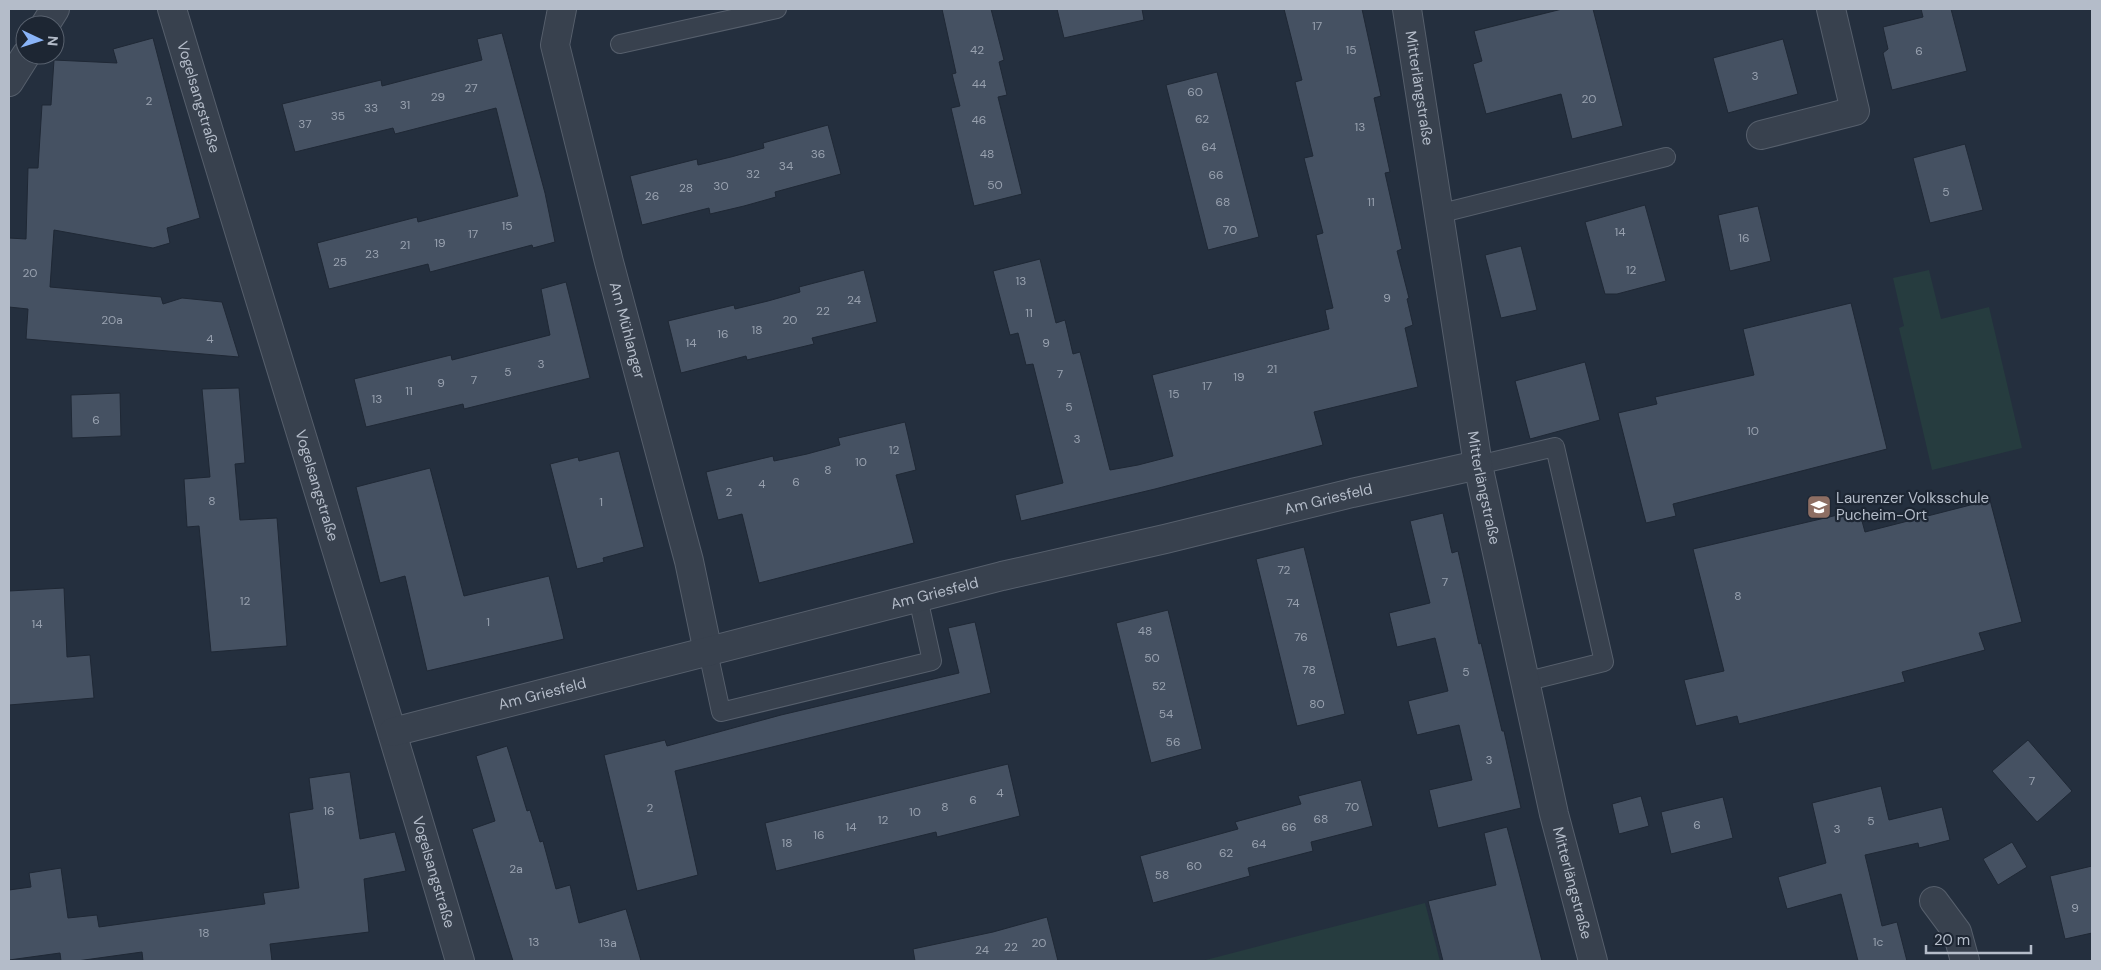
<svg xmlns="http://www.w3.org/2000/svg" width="2101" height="970" font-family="'DM Sans',sans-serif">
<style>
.green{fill:#263c3f}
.building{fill:#455162;stroke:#1f2835}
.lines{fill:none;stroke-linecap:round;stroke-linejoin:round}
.service-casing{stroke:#565f6c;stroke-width:20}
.minor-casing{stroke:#565f6c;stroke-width:30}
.service{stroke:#38414e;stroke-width:18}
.minor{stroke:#38414e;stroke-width:28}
.labels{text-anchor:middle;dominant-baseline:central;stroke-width:4.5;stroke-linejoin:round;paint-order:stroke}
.number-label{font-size:12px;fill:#98a1af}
.street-label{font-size:15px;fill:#b4bcc9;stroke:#1d2633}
.poi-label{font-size:15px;fill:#b4bcc9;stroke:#1d2633;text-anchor:start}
</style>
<rect width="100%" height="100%" fill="#242f3e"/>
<g class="green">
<path d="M1929,270L1941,319L1989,307L2022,448L1932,470L1899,328L1904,326L1893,278Z"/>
<path d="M1425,903L1440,961H1202Z"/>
</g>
<g class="building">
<path d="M942,9H991L1004,60L999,62L1007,95L998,97L1022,194L974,206L951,108L960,106L952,74L956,73Z"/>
<path d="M1057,9H1142L1144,20L1064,38Z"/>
<path d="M1284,9H1362L1381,96L1374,98L1390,172L1385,173L1402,249L1397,251L1409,298L1407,299L1413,325L1405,328L1418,387L1314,412L1323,445L1155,489L1021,521L1015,495L1063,483L1033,364L1026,365L1018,333L1010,335L993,271L1040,259L1056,323L1065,320L1073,354L1080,352L1110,470L1138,465L1173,456L1152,375L1329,329L1325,310L1333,308L1316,235L1323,233L1304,158L1313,156L1295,82L1302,80Z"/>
<path d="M1562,9H1593L1623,126L1572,139L1561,94L1486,114L1473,64L1482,61L1474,31Z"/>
<path d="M1921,9H1951L1967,71L1892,90L1883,53L1888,49L1883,27L1923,17Z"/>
<path d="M502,33L545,193L555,242L533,248L532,245L430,272L428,264L329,289L317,243L417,217L418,222L518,196L496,108L395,134L393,128L295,152L282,104L381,80L382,86L482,60L477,39Z"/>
<path d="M153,38L200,218L167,228L170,243L153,248L54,230L50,287L161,297L163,304L182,298L222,302L239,357L26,339L28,309L9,307V238L26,239L28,168H38L42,105H51L54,60L117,63L113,49Z"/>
<path d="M1783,39L1798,94L1728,113L1713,58Z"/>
<path d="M1217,72L1259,237L1208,250L1166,85Z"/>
<path d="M828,125L841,174L775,192L776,197L744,206L710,214L709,208L642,225L630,176L697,159L698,165L731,157L764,148L763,143Z"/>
<path d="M1965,144L1983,210L1930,223L1913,158Z"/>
<path d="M1645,205L1666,281L1617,294H1605L1585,222Z"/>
<path d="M1758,206L1771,261L1730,271L1718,215Z"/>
<path d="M1521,246L1537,310L1501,318L1485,255Z"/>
<path d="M864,270L877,322L812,338L814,344L747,360L746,356L681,373L668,321L734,305L735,309L768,301L800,292L799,287Z"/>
<path d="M566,282L590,378L464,409L463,404L366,427L354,379L451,355L452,360L550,335L541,289Z"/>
<path d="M1851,303L1887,449L1673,504L1676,516L1646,523L1618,413L1657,404L1655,397L1754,375L1743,329Z"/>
<path d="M1585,362L1600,420L1530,439L1515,381Z"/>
<path d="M239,388L245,463L235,464L240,520L277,518L287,646L211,652L199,526L187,527L184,479L210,477L202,389Z"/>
<path d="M120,393L121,436L72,438L71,395Z"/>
<path d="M905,422L916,470L896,475L914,543L759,583L742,514L718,520L706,472L773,456L774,461L807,454L840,445L838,438Z"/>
<path d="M619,451L644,547L603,558L604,562L577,569L550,464L578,457L579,461Z"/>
<path d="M430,468L464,596L549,576L564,639L427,671L405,576L380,583L356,487Z"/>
<path d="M1990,500L2022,622L1979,633L1985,650L1902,672L1905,682L1739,724L1737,716L1696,726L1684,680L1724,671L1693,549L1859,510L1865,532Z"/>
<path d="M1443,513L1452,553L1458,551L1479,644L1481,643L1502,731H1504L1521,808L1438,828L1429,790L1472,780L1459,725L1417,735L1408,701L1448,691L1435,638L1397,647L1389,613L1430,603L1410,521Z"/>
<path d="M1304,547L1345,714L1297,726L1256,559Z"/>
<path d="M64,588L67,657L90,655L94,698L9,705V591Z"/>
<path d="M1168,610L1202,749L1151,763L1116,623Z"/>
<path d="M975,622L991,693L675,771L698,875L637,891L604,755L665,740L667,746L781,715L959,673L948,628Z"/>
<path d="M2028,740L2072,791L2037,822L1992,771Z"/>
<path d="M507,746L527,811L530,810L540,842L543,841L556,889L570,885L579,923L626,909L641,961H513L472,829L495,821L476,756Z"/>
<path d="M1008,764L1020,816L937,837L936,832L776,871L765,823Z"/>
<path d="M350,772L360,839L395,832L406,871L364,879L369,932L270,944L272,961H143L142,952L77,961H61L60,953L9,960V890L31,887L29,873L61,868L68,918L97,915L99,927L265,904L263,893L299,888L289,813L313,809L309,778Z"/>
<path d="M1361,780L1373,826L1311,842L1313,851L1248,868L1250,876L1153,903L1140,856L1238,829L1235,822L1301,804L1298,796Z"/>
<path d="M1881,786L1889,820L1942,807L1950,840L1919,848L1918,843L1865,855L1882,926L1897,922L1907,961H1858L1841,894L1787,909L1778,877L1826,863L1812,803Z"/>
<path d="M1641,796L1649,826L1619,834L1612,804Z"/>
<path d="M1723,797L1733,838L1671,854L1661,812Z"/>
<path d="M1507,827L1542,961H1443L1428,901L1496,885L1484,833Z"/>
<path d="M2012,842L2027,867L1998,885L1983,859Z"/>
<path d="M2092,866V933L2065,939L2050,876Z"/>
<path d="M1047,917L1058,961H915L913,949L993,932Z"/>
</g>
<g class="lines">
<defs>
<g id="service">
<path d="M620,44L777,9"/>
<path d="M1438,214L1666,157"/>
<path d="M1478,465L1555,447L1604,662L1524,682"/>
<path d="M708,652L721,712L932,661L918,598"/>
</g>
<g id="minor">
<path id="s1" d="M172,9C267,327 367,643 460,961"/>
<path id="s2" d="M562,9L555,45L609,262L689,561L708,652"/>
<path id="s3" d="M1407,9L1478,465L1554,814L1593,961"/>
<path d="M45,25L55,9"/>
<path d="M9,82L26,55"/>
<path d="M1761,135L1855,111L1831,9"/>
<path id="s4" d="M393,732L1002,576L1165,539L1352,493L1478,465"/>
<path d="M1934,901L1957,932L1965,961"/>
</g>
</defs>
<use href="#service" class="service-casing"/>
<use href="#minor" class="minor-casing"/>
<use href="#service" class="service"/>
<use href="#minor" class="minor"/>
</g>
<defs>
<symbol id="school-square" viewBox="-11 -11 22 22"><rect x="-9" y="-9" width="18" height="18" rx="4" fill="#8d6e63" stroke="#1d2633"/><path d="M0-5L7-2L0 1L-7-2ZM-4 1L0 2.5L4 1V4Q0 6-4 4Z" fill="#fff"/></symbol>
</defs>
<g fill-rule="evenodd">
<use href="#school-square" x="1805" y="493" width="28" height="28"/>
</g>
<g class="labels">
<g class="number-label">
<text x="1317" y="26">17</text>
<text x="977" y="50">42</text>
<text x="1351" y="50">15</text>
<text x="1919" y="51">6</text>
<text x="1755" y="76">3</text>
<text x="979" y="84">44</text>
<text x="471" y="88">27</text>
<text x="1195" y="92">60</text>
<text x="438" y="97">29</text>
<text x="1589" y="99">20</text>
<text x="149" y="101">2</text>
<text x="405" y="105">31</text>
<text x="371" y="108">33</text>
<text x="338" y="116">35</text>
<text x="1202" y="119">62</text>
<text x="979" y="120">46</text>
<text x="305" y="124">37</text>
<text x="1360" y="127">13</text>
<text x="1209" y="147">64</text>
<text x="818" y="154">36</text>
<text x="987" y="154">48</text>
<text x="786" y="166">34</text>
<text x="753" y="174">32</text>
<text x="1216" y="175">66</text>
<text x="995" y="185">50</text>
<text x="721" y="186">30</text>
<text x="686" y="188">28</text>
<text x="1946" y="192">5</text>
<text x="652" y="196">26</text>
<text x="1223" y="202">68</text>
<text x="1371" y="202">11</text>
<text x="507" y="226">15</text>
<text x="1230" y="230">70</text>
<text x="1620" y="232">14</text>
<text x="473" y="234">17</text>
<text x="1744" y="238">16</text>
<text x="440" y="243">19</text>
<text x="405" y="245">21</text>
<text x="372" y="254">23</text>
<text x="340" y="262">25</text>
<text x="1631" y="270">12</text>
<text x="30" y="273">20</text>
<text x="1021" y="281">13</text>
<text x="1387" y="298">9</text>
<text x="854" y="300">24</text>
<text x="823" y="311">22</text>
<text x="1029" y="313">11</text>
<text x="112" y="320">20a</text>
<text x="790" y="320">20</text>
<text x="757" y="330">18</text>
<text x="723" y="334">16</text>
<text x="210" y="339">4</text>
<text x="691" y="343">14</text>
<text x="1046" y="343">9</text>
<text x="541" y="364">3</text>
<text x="1272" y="369">21</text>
<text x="508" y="372">5</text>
<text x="1060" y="374">7</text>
<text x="1239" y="377">19</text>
<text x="474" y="380">7</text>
<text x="441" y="383">9</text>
<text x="1207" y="386">17</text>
<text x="409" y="391">11</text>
<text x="1174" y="394">15</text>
<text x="377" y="399">13</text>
<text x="1069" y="407">5</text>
<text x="96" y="420">6</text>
<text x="1753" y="431">10</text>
<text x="1077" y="439">3</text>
<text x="894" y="450">12</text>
<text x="861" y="462">10</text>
<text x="828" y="470">8</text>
<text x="796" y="482">6</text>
<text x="762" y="484">4</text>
<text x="729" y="492">2</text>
<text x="212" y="501">8</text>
<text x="601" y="502">1</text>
<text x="1284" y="570">72</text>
<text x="1445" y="582">7</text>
<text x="1738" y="596">8</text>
<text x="245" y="601">12</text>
<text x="1293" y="603">74</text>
<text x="488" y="622">1</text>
<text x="37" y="624">14</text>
<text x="1145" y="631">48</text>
<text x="1301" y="637">76</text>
<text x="1152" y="658">50</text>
<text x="1309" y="670">78</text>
<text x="1466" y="672">5</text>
<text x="1159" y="686">52</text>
<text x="1317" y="704">80</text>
<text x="1166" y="714">54</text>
<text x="1173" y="742">56</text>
<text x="1489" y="760">3</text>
<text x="2032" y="781">7</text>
<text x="1000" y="793">4</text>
<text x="973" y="800">6</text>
<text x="945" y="807">8</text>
<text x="1352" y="807">70</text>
<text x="650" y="808">2</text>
<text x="329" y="811">16</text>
<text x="915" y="812">10</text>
<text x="1321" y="819">68</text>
<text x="883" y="820">12</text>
<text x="1871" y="821">5</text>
<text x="1697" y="825">6</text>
<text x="851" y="827">14</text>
<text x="1289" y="827">66</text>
<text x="1837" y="829">3</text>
<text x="819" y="835">16</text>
<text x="787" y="843">18</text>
<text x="1259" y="844">64</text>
<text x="1226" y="853">62</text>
<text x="1194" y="866">60</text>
<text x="516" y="869">2a</text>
<text x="1162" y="875">58</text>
<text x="2075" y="908">9</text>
<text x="204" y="933">18</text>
<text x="534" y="942">13</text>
<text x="1878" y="942">1c</text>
<text x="608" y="943">13a</text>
<text x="1039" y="943">20</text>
<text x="1011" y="947">22</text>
<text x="982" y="950">24</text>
</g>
<g class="street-label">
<text stroke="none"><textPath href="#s3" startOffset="80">Mitterlängstraße</textPath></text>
<text stroke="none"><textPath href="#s1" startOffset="92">Vogelsangstraße</textPath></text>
<text stroke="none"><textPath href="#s2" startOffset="331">Am Mühlanger</textPath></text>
<text stroke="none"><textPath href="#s1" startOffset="498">Vogelsangstraße</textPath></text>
<text stroke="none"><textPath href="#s3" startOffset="485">Mitterlängstraße</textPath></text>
<text stroke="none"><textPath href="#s4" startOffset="964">Am Griesfeld</textPath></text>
<text stroke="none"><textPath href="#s4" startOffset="559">Am Griesfeld</textPath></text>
<text stroke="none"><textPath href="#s4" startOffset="154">Am Griesfeld</textPath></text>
<text stroke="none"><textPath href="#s1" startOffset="902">Vogelsangstraße</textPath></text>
<text stroke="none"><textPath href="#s3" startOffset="890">Mitterlängstraße</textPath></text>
</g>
<g class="poi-label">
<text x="1836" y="498">Laurenzer Volksschule<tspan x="1836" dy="17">Pucheim-Ort</tspan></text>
</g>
</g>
<rect width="2101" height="970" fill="none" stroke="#b4bcc9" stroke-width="20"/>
<g transform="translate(40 40) rotate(94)"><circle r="24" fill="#1d2633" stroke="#59626f"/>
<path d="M0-4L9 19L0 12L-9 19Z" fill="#8ab4f8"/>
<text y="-8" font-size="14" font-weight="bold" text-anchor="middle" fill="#b4bcc9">N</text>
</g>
<path d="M1926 945v8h105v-8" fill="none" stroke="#b4bcc9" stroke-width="2.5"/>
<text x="1934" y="945" font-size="15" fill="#b4bcc9" stroke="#1d2633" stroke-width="4" paint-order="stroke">20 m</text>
</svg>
